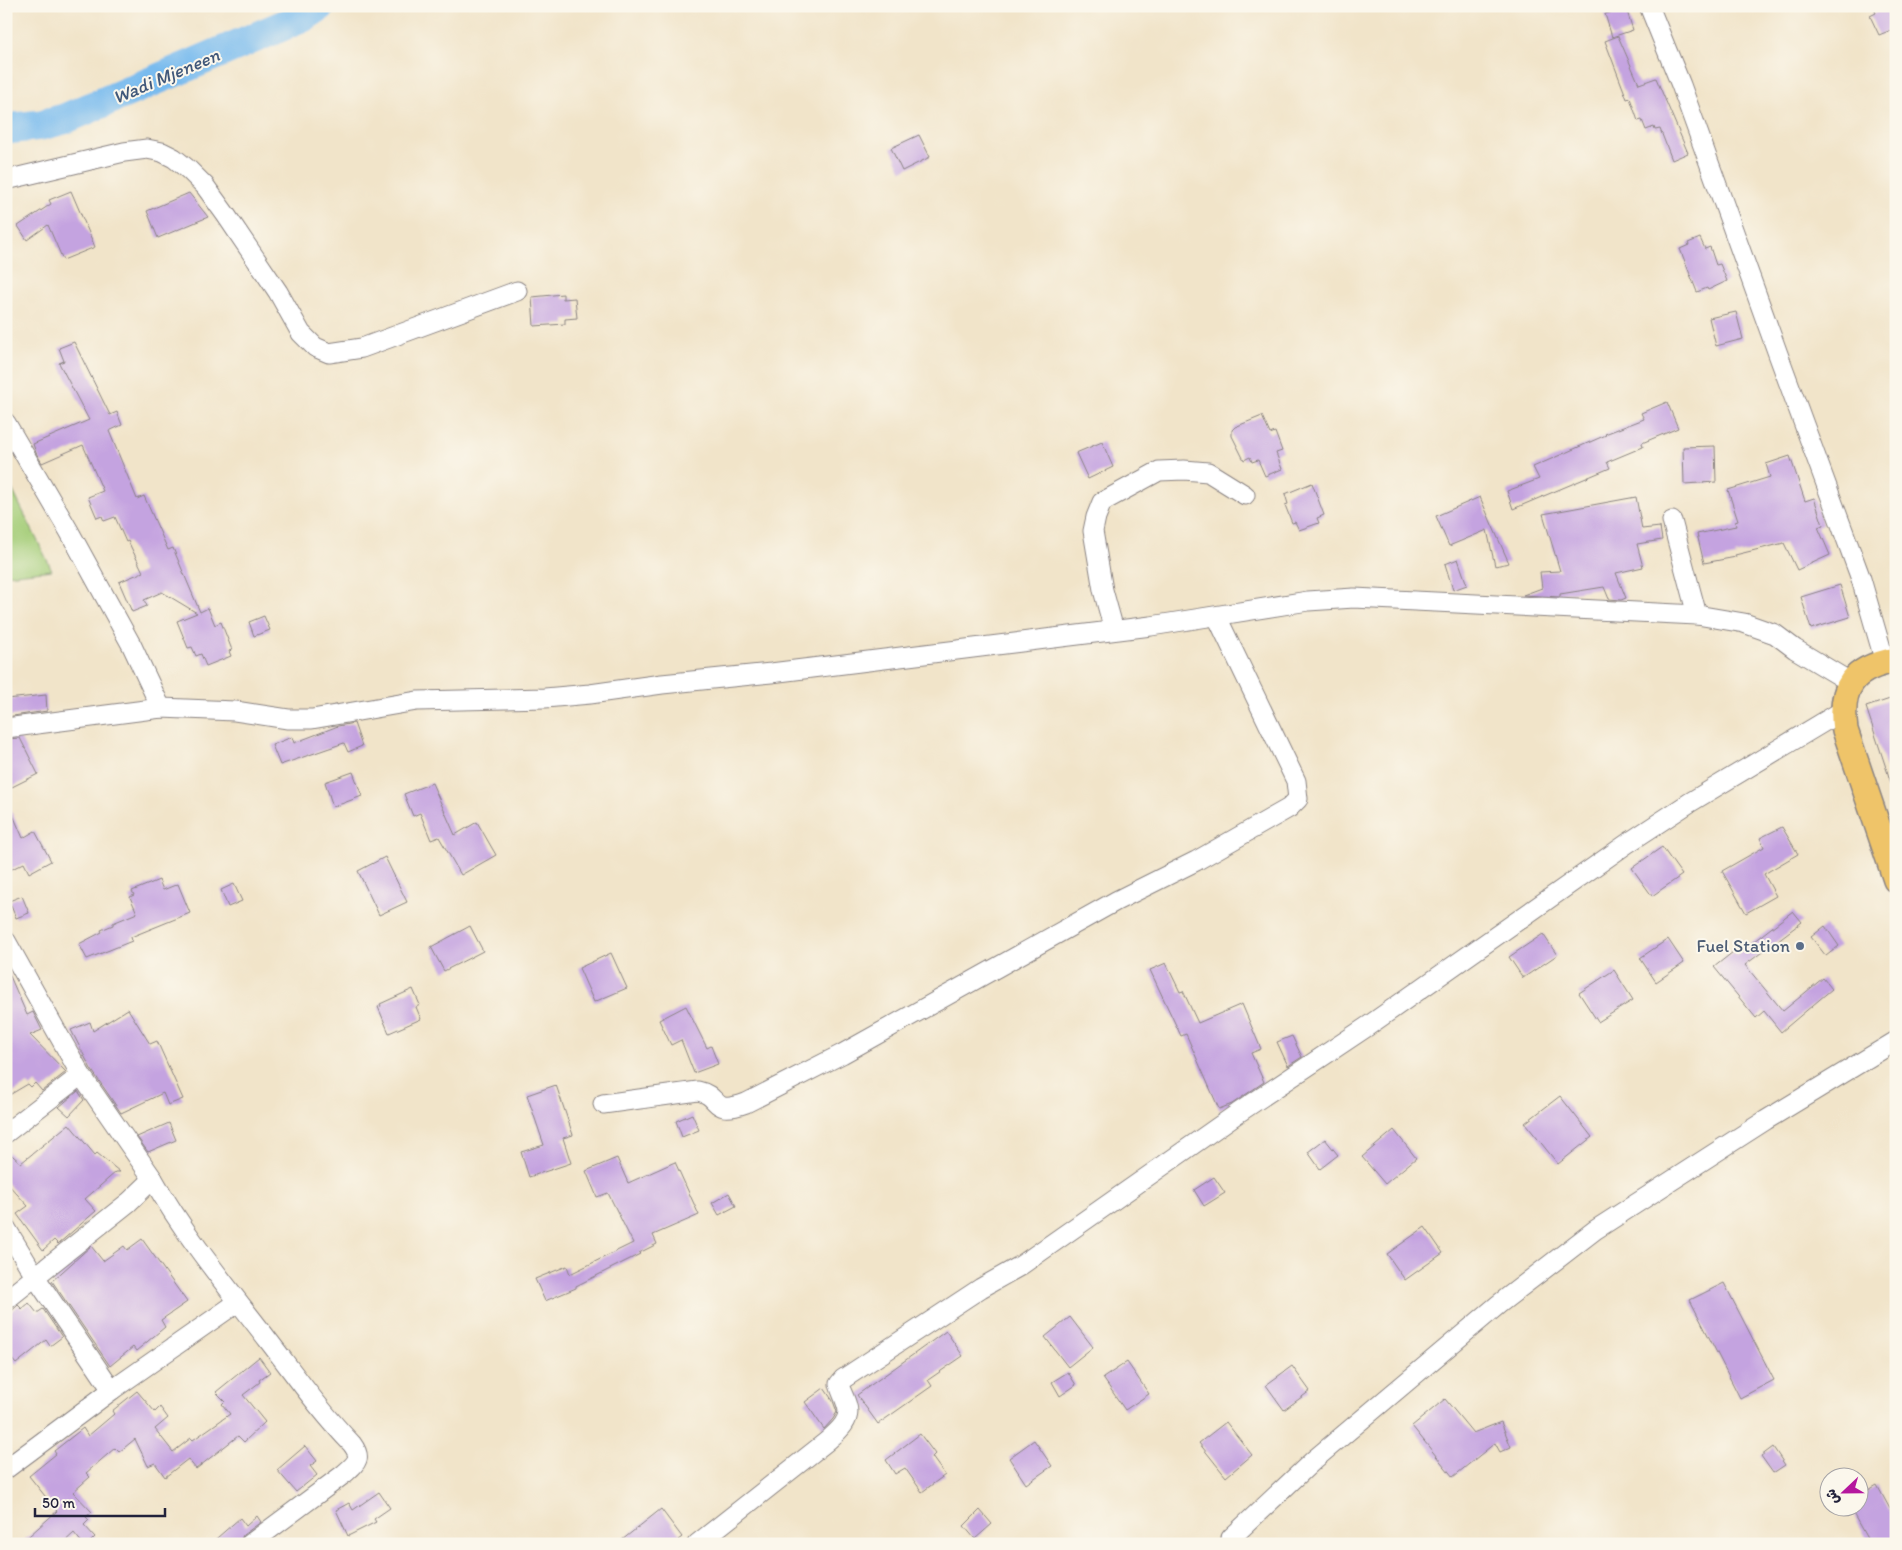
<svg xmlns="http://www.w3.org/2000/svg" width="1902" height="1550" font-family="Itim,'Playpen Sans Arabic',sans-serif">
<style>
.green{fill:#a6ce7a;stroke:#64785a}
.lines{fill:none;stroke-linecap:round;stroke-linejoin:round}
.river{stroke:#79bbee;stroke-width:31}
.building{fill:#c4a3e0}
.minor-casing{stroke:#8a8382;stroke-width:21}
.major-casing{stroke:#8a8382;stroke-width:28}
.minor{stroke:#fff;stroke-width:19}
.major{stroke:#efc469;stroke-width:25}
.service-dot{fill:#5c6f8a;stroke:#fbf7ec;stroke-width:2}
.labels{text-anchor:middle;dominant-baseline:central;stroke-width:4;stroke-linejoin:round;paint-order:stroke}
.service-label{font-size:18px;fill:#4e5e75;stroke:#fbf7ec;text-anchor:end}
.water-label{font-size:19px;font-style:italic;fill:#40587a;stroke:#fbf7ec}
</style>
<rect width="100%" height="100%" fill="#fbf7ec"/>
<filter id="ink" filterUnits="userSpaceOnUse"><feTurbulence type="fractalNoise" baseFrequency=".02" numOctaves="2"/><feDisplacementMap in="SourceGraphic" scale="10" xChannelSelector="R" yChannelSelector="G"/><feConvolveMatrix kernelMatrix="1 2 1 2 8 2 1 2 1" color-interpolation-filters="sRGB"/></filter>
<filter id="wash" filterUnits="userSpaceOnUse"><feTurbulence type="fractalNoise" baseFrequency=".0096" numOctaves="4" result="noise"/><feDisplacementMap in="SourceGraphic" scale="20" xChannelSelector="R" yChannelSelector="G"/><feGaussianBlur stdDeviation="1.12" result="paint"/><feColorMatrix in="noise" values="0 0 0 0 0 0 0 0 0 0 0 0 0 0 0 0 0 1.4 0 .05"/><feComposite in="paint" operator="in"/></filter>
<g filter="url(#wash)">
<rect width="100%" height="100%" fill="#f1e4c9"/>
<path class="green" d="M6,477L52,570L6,575Z"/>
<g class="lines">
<path class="river" d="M6,129L41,125L64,119L303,17L320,6"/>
</g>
<g id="blocks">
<g class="building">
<path d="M1873,6H1896V28L1879,35L1870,16L1876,13Z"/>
<path d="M1626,8L1633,30L1612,37L1605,14Z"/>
<path d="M1618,36L1639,84L1656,78L1688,153L1672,160L1660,129L1655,130L1654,127L1646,130L1642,120L1638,121L1630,98L1627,99L1605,41Z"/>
<path d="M919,135L930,157L902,171L891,148Z"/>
<path d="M71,191L95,247L63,260L48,225L27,240L18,226L51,204L49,200Z"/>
<path d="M189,193L208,217L158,238L147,211Z"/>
<path d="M1700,238L1705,249L1710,247L1716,265L1720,264L1727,281L1708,290L1707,288L1697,292L1680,249L1689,245L1688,243Z"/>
<path d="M563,294V299L575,298L577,318L565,319V324L534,326L532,297Z"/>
<path d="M1736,312L1743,339L1716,346L1709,318Z"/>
<path d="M74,342L110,415L117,412L122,425L109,431L137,499L144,496L168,550L173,548L200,612L208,608L215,625L221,622L232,650L229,651L231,656L206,666L201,654L196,656L192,647L188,648L177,621L197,613L162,592L144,600L147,606L132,612L119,582L143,572L128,541L126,542L115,517L104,521L102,516L97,518L88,497L103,491L83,445L42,463L36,453L33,444L89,420L59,363L64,361L59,348Z"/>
<path d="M1667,402L1678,428L1642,443L1643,447L1607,462L1610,468L1513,509L1507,491L1539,479L1533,467L1606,435L1605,434L1644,419L1641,413Z"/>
<path d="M1262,416L1270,434L1275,432L1282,451L1276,453L1282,469L1265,476L1258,460L1252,462L1250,457L1244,460L1232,436V430L1235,427Z"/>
<path d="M1102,442L1113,467L1088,479L1076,453Z"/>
<path d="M1715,446L1716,482L1684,484L1683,447Z"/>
<path d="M1790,456L1805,501L1814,498L1823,525L1818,527L1830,555L1797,570L1784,543L1735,555L1736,557L1704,563L1697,534L1736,526L1735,522L1738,521L1728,490L1770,477L1766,464Z"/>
<path d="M1312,483L1324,515L1317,518L1319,523L1299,530L1295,522L1292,523L1285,505L1288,504L1285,494Z"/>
<path d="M1480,497L1493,527L1509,563L1495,566L1487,530L1449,546L1436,516Z"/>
<path d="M1636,497L1642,529L1660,527L1662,540L1637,544L1643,567L1616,573L1626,598L1621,600L1609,599L1604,587L1560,594V597L1523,595L1542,588L1540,572L1560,571L1543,514Z"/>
<path d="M1458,559L1467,585L1453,590L1445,564Z"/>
<path d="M1840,585L1850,617L1811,629L1801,597Z"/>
<path d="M264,616L270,630L254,636L249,622Z"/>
<path d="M46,695L47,711L6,717V699Z"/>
<path d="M1896,697V789H1893L1866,707Z"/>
<path d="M354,723L362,746L348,752L344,743L280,765L272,745L292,737L294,743L338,726Z"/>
<path d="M20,738L38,774L6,790V739Z"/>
<path d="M353,772L362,796L333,807L325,782Z"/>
<path d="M432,783L455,835L477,822L496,855L461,875L439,837L431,840L420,813L413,816L404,794Z"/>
<path d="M6,799L23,838L35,831L51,861L29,873L24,863L6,872Z"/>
<path d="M1782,827L1798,854L1764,874L1776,896L1746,913L1722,871L1764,847L1760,838Z"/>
<path d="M1662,847L1682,875L1652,896L1632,868Z"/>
<path d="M385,857L407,902L379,915L358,871Z"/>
<path d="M159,880L163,890L178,884L190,913L131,937L132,941L87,959L79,944L102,932L101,930L113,925V923L137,913L130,897L134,895L132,891Z"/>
<path d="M234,884L242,901L228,907L221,890Z"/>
<path d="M22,896L29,913L16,918L9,901Z"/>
<path d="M1793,911L1802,922L1745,965L1783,1011L1823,978L1832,989L1781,1032L1764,1011L1756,1018L1714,967L1733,952L1736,955Z"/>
<path d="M470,926L483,951L444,971L431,947Z"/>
<path d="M1825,926L1839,946L1826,956L1811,937Z"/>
<path d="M1543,934L1557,955L1523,978L1509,957Z"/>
<path d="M1668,939L1684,963L1656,982L1640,958Z"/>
<path d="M611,953L627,988L594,1002L579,968Z"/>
<path d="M1166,963L1180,992L1183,991L1198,1023L1242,1004L1261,1049L1251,1053L1264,1082L1232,1104L1219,1109L1186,1034L1181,1036L1150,970Z"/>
<path d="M6,967L27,1015L33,1012L42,1030L30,1035L66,1072L42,1091L35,1083L31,1087L28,1084L6,1097V1016L8,1015L6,1009Z"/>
<path d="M1614,970L1633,1000L1598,1022L1579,993Z"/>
<path d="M413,989L420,1005L416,1007L421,1019L389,1033L378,1007L381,1006L380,1004Z"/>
<path d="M686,1006L707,1048L711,1046L718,1064L694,1073L681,1040L671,1045L659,1020Z"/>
<path d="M128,1009L150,1044L157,1041L183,1099L168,1105L163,1093L121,1113L91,1069L71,1030L90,1022L93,1031Z"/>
<path d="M1292,1036L1302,1057L1288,1066L1277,1042Z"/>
<path d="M556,1085L573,1135L563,1138L571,1163L529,1177L521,1152L544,1145L527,1095Z"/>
<path d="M78,1091L84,1100L69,1116L59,1107Z"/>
<path d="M1560,1096L1592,1137L1558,1164L1525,1123Z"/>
<path d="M692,1114L699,1130L682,1137L676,1121Z"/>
<path d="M169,1123L176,1140L148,1152L137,1137Z"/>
<path d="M69,1124L95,1155L97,1153L120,1172H116L85,1199L96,1211L58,1244L54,1240L43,1250L17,1214L28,1206L6,1182V1150L21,1163Z"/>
<path d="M1394,1130L1416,1158L1385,1184L1362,1157Z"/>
<path d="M1325,1139L1338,1155L1320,1169L1308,1152Z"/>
<path d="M617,1158L628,1183L675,1162L699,1215L653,1235L657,1244L639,1253L640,1254L576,1286V1288L545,1301L535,1279L567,1266L570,1274L633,1243L608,1193L597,1197L586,1171Z"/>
<path d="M1214,1177L1225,1193L1204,1206L1194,1190Z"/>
<path d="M729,1193L736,1206L719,1215L712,1203Z"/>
<path d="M1425,1227L1443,1253L1405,1280L1387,1254Z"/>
<path d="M142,1239L187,1302L161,1320L165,1327L136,1351L133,1347L110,1366L52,1281L91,1246L103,1261L124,1246L127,1250Z"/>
<path d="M1724,1283L1774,1380L1740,1398L1690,1300Z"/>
<path d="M29,1303L37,1313L43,1309L62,1337L50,1346L46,1340L16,1364L6,1352V1316L18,1305L22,1309Z"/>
<path d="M1070,1317L1093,1347L1068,1367L1045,1337Z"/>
<path d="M946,1331L963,1356L928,1380L932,1386L878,1424L857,1395Z"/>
<path d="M259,1357L270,1372L259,1380L260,1382L243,1395L265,1422L244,1442L238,1436L196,1469L188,1459L165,1477L155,1463L148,1466L135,1439L119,1452L115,1448L86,1473L90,1477L73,1492L92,1512L86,1517L89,1520L84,1525L95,1537L88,1544H83L74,1533L62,1544H20L57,1511L29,1476L56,1454L54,1451L83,1428L88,1436L114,1414L112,1411L137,1391L155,1412L160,1407L168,1418L155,1429L173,1452L191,1438L193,1440L230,1414L222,1404L225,1401L216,1392Z"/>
<path d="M1127,1362L1149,1394L1125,1410L1103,1378Z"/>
<path d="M1292,1366L1310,1391L1284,1410L1266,1385Z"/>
<path d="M1068,1372L1076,1385L1060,1396L1052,1382Z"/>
<path d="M824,1388L833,1401L837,1412L833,1419L824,1429L805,1402Z"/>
<path d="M1445,1399L1473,1433L1501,1422L1511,1447L1500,1452L1495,1443L1453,1477L1412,1426Z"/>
<path d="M1226,1422L1252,1455L1226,1477L1199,1443Z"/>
<path d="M920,1434L935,1454L932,1457L945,1475L922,1492L905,1468L895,1474L886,1460Z"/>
<path d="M1034,1440L1052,1466L1026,1484L1009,1458Z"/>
<path d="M305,1446L317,1461L310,1466L317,1475L296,1492L277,1470Z"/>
<path d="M1773,1447L1785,1465L1773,1473L1761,1456Z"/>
<path d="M1877,1485L1896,1520V1544H1870L1850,1508H1860V1495Z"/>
<path d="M379,1492L390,1508L374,1519L376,1522L348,1536L336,1510L349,1503L353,1510Z"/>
<path d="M661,1509L682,1537L673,1544H617Z"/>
<path d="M980,1510L992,1524L975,1539L964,1526Z"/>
<path d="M257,1516L261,1522L243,1535L239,1544H210L240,1518L246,1526Z"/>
</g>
</g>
</g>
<g filter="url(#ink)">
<use href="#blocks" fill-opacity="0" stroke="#8a8382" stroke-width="1"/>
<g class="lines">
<defs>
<g id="minor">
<path d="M1649,6L1681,85L1778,354L1861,579L1885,662"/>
<path d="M6,180L124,152L147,149L162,152L174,158L189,170L205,186L226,215L278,292L301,333L315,347L329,353L362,348L517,291"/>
<path d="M6,423L69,531L132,646L161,708"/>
<path d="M1672,521L1697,615"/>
<path d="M1114,630L1103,590L1093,531L1096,517L1102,502L1159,471L1184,470L1208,472L1245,495"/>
<path d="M6,728L161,708L235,711L288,719H312L417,701L545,698L590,694L662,684L771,673L1151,626L1308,601L1354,598L1697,615L1744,623L1775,634L1795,649L1850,682"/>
<path d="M6,941L81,1075L153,1179L129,1202L6,1300"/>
<path d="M603,1104L698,1091C722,1096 710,1116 746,1103L842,1054L1116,901L1196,861L1289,808L1298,799L1296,781L1217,617"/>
<path d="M6,1133L81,1075"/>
<path d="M153,1179C185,1236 228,1288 268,1340C295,1375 321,1412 352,1444C363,1459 356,1463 344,1474L250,1544"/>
<path d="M6,1228L36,1278L112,1390"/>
<path d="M6,1469L112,1390L238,1302"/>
<path d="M697,1544L826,1442C836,1433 852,1421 847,1406C845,1398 841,1392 839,1384L843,1379L981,1288L1020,1266L1238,1113L1368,1026L1628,843L1689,803L1842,711"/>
<path d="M1231,1544V1538L1315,1459L1499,1304L1595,1230L1766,1120L1896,1041"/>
</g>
<path id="major" d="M1896,660C1853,668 1839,686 1845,730L1896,880"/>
</defs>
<use href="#minor" class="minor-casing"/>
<use href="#major" class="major-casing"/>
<use href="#minor" class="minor"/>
<use href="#major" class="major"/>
</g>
</g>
<circle class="service-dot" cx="1800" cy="946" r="5"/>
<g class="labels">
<g class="service-label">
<text x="1790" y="946">Fuel Station</text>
</g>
<g class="water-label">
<text transform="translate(166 76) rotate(-23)">Wadi Mjeneen</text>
</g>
</g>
<rect width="1902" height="1550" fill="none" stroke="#fbf7ec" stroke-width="25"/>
<g transform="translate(1844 1492) rotate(248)"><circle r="24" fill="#fbf7ec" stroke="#a4a2a5"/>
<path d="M0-4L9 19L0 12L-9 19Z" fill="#b5179e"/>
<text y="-8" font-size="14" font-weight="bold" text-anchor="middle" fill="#22223b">ش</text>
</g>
<path d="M35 1508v8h130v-8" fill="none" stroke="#22223b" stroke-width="2.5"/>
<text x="42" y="1508" font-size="15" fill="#22223b" stroke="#fbf7ec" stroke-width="4" paint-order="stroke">50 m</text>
</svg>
